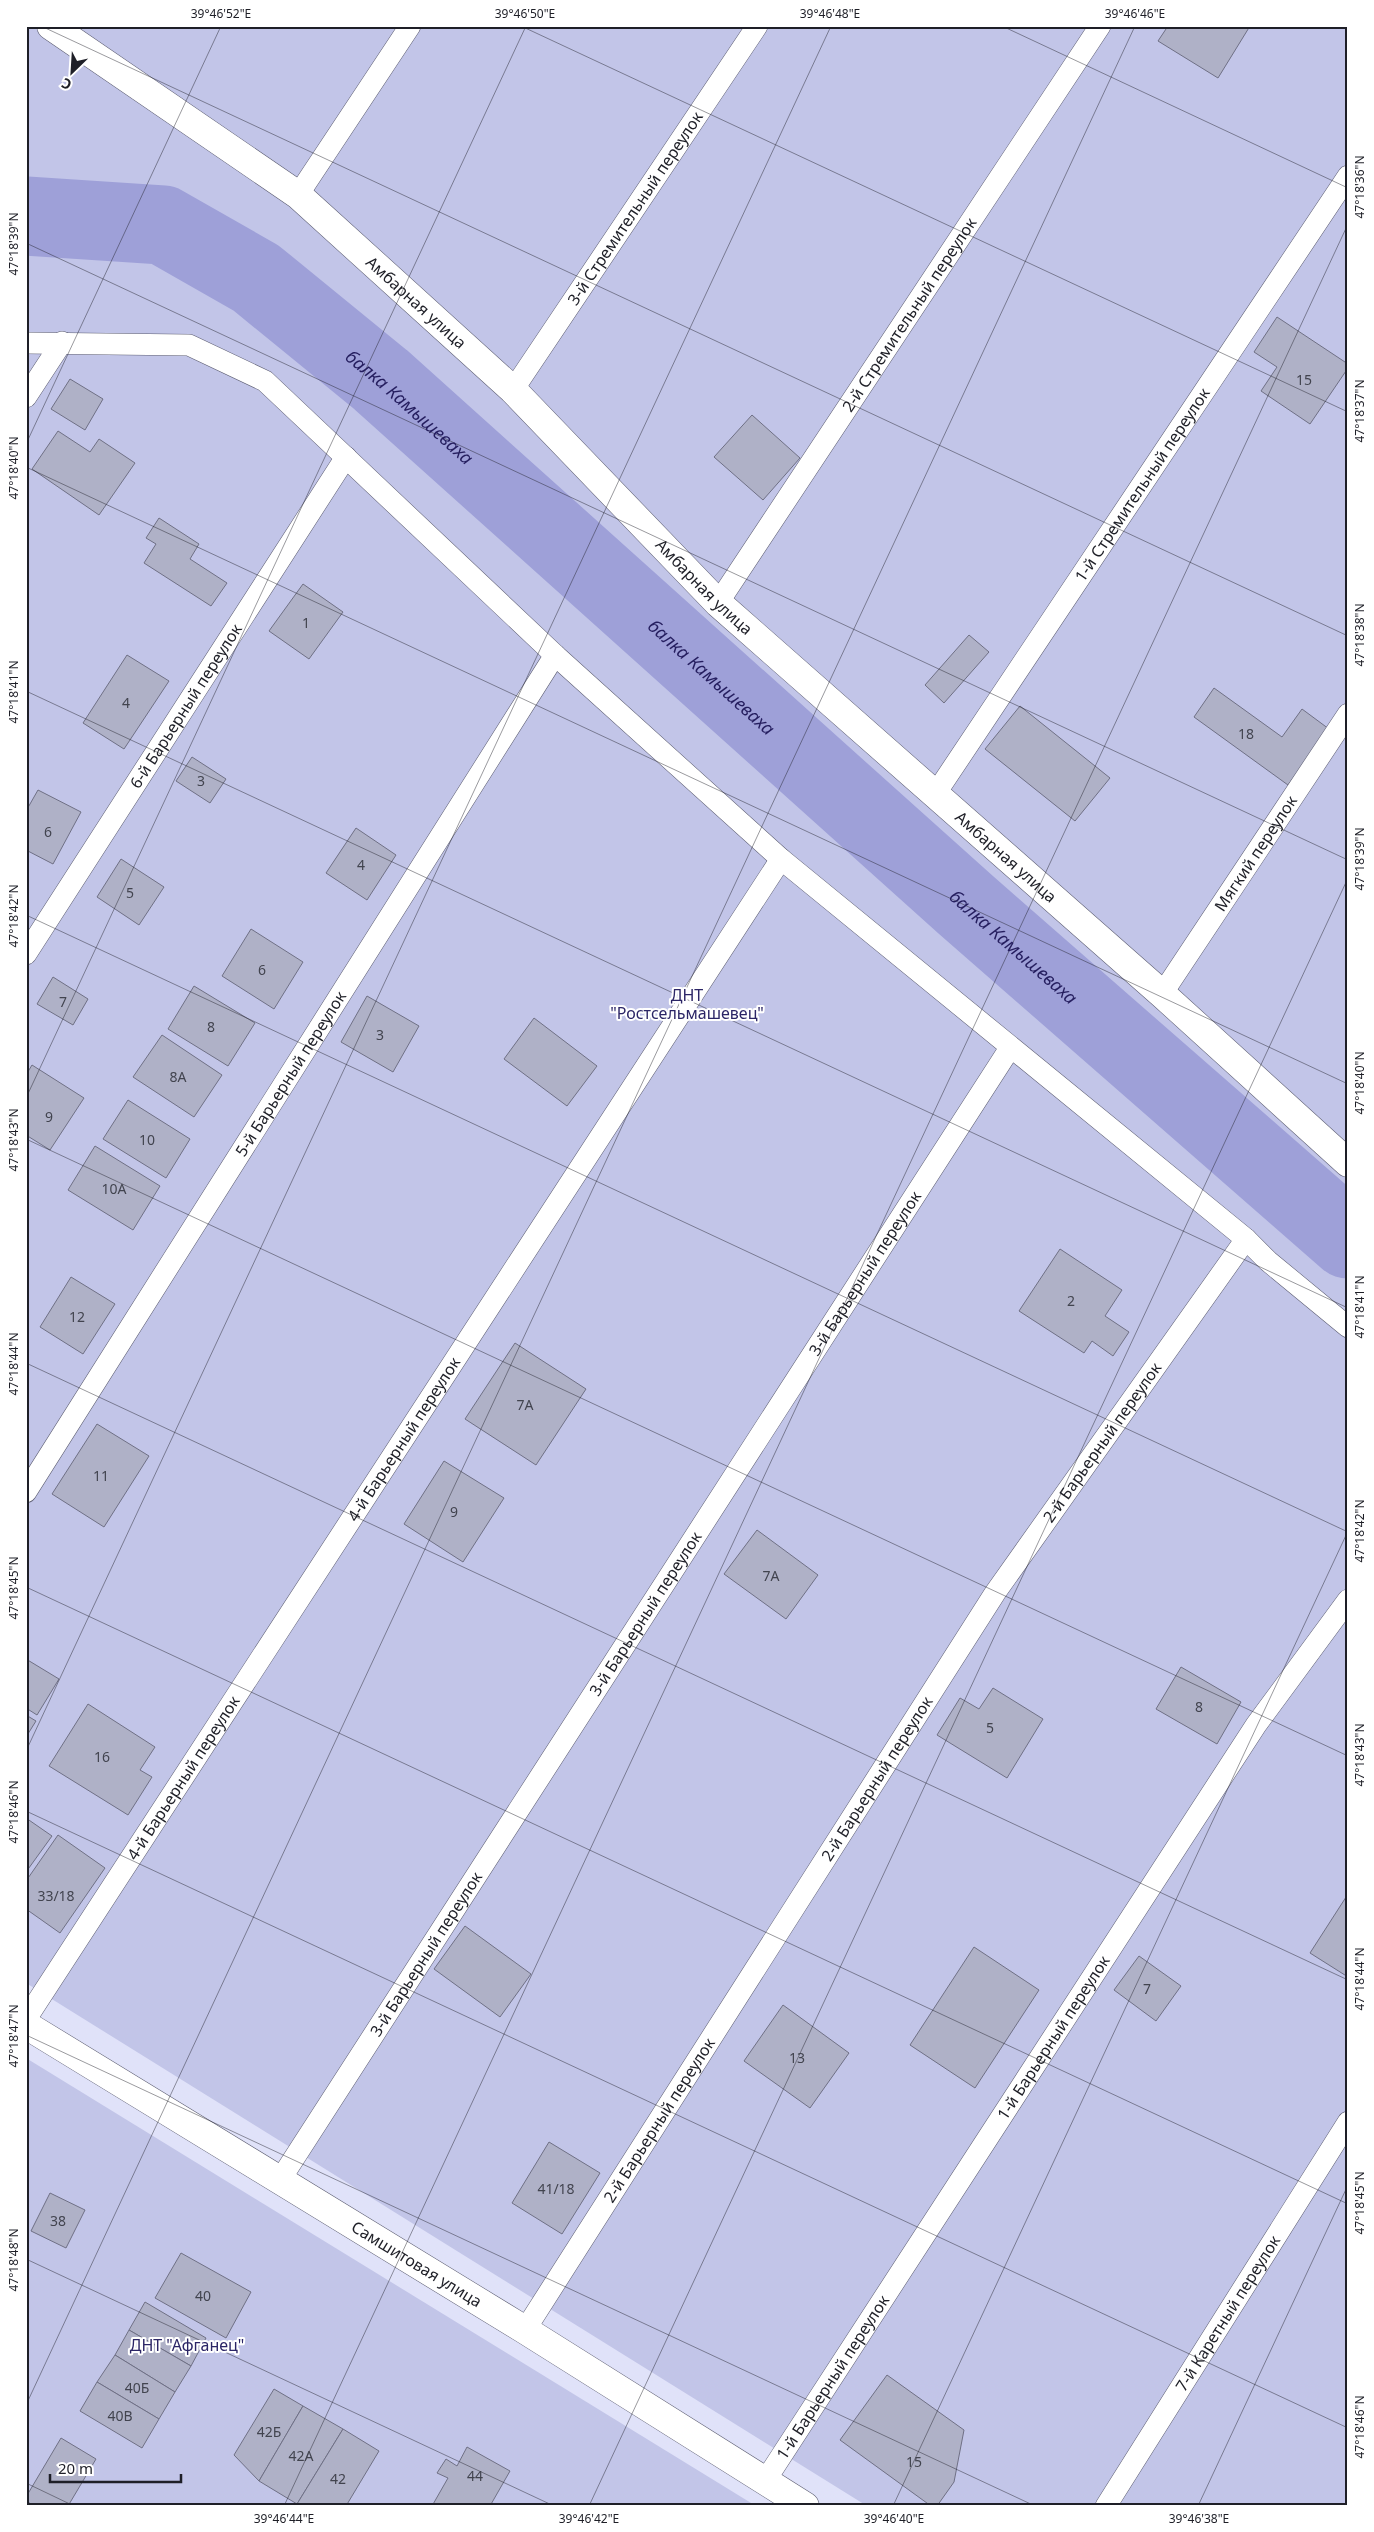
<svg xmlns="http://www.w3.org/2000/svg" width="1374" height="2532" font-family="'Noto Sans',sans-serif">
<style>
.green{fill:#c2c5e8}
.lines{fill:none;stroke-linecap:round;stroke-linejoin:round}
.river{stroke:#9ea0d8;stroke-width:79}
.building{fill:#afb1c7;stroke:#6f7085}
.lane-casing{stroke:#5d5e72;stroke-width:22}
.street-casing{stroke:#5d5e72;stroke-width:29}
.lane{stroke:#fff;stroke-width:21}
.street{stroke:#fff;stroke-width:28}
.ticks{fill:none;stroke:#1e1f27;stroke-width:1;stroke-opacity:0.45}
.labels{text-anchor:middle;dominant-baseline:central;stroke-width:4;stroke-linejoin:round;paint-order:stroke}
.number-label{font-size:14px;fill:#42444f}
.street-label{font-size:16px;fill:#1e1f27;stroke:#fff}
.park-label{font-size:16px;fill:#2b2566;stroke:#fff}
.water-label{font-size:18px;font-style:italic;fill:#251e5f;stroke:#fff}
.neatline{fill:none;stroke:#1e1f27;stroke-width:2}
.ticks-label{font-size:12px;text-anchor:middle;fill:#1e1f27}
</style>
<rect width="100%" height="100%" fill="#e0e2f9"/>
<g class="green">
<path d="M26,26H1348V2506H867L26,1983Z"/>
<path d="M26,2058L756,2506H26Z"/>
</g>
<g class="lines">
<path class="river" id="s1" d="M26,216L163,225L256,278L381,380L966,905L1348,1239"/>
</g>
<g class="building">
<path d="M1168,26H1250L1218,78L1158,41Z"/>
<path d="M1277,317L1348,364V368L1310,424L1261,391L1277,367L1254,352Z"/>
<path d="M70,379L103,399L85,430L51,409Z"/>
<path d="M752,415L800,458L763,500L714,457Z"/>
<path d="M58,431L90,452L99,439L135,463L99,515L32,469Z"/>
<path d="M159,518L199,544L190,559L227,583L211,606L144,563L156,544L146,538Z"/>
<path d="M303,584L343,612L309,659L269,631Z"/>
<path d="M969,635L989,652L944,703L925,685Z"/>
<path d="M127,655L169,681L124,749L83,723Z"/>
<path d="M1214,688L1282,737L1302,709L1329,729L1288,785L1194,717Z"/>
<path d="M1020,706L1110,778L1075,821L985,749Z"/>
<path d="M192,757L226,779L210,803L176,781Z"/>
<path d="M38,790L81,812L53,864L26,850V811Z"/>
<path d="M356,828L396,855L367,900L326,873Z"/>
<path d="M121,859L164,887L139,925L97,897Z"/>
<path d="M251,929L303,962L274,1009L222,976Z"/>
<path d="M53,977L88,999L73,1025L37,1004Z"/>
<path d="M194,986L255,1023L228,1066L168,1029Z"/>
<path d="M367,996L419,1026L393,1072L341,1042Z"/>
<path d="M534,1018L597,1066L567,1106L504,1059Z"/>
<path d="M162,1035L222,1075L194,1117L133,1077Z"/>
<path d="M32,1065L84,1098L50,1150L26,1135V1075Z"/>
<path d="M128,1100L190,1139L166,1178L103,1139Z"/>
<path d="M95,1146L160,1186L133,1230L68,1190Z"/>
<path d="M1060,1249L1122,1290L1105,1316L1129,1332L1113,1356L1092,1341L1084,1353L1019,1311Z"/>
<path d="M71,1277L115,1304L83,1354L40,1327Z"/>
<path d="M515,1343L586,1389L536,1465L465,1419Z"/>
<path d="M97,1424L149,1456L104,1527L52,1494Z"/>
<path d="M444,1461L504,1498L463,1562L404,1524Z"/>
<path d="M757,1530L818,1575L786,1619L724,1574Z"/>
<path d="M26,1659L59,1679L37,1715L26,1708Z"/>
<path d="M1181,1667L1241,1702L1217,1744L1156,1709Z"/>
<path d="M993,1688L1043,1719L1007,1778L937,1735L960,1698L979,1709Z"/>
<path d="M88,1704L155,1747L140,1770L152,1777L128,1815L49,1766Z"/>
<path d="M26,1715L36,1721L26,1737Z"/>
<path d="M26,1818L52,1836L26,1872Z"/>
<path d="M58,1835L105,1868L60,1933L26,1909V1881Z"/>
<path d="M1348,1894V1977L1310,1953Z"/>
<path d="M465,1926L531,1974L500,2017L434,1969Z"/>
<path d="M974,1947L1039,1990L975,2088L910,2045Z"/>
<path d="M1139,1956L1181,1986L1156,2021L1114,1990Z"/>
<path d="M783,2005L849,2053L810,2108L744,2061Z"/>
<path d="M549,2142L600,2173L562,2234L512,2203Z"/>
<path d="M50,2193L85,2210L66,2248L31,2231Z"/>
<path d="M181,2253L251,2292L226,2338L155,2298Z"/>
<path d="M145,2302L206,2338L191,2366L129,2330Z"/>
<path d="M129,2330L191,2366L175,2392L115,2355Z"/>
<path d="M115,2355L175,2392L159,2419L97,2382Z"/>
<path d="M887,2375L964,2430L954,2482L937,2506H931L840,2440Z"/>
<path d="M97,2382L159,2419L142,2448L80,2411Z"/>
<path d="M274,2389L303,2406L259,2481L234,2455Z"/>
<path d="M303,2406L343,2429L297,2504L259,2481Z"/>
<path d="M343,2429L379,2451L346,2506L297,2504Z"/>
<path d="M61,2438L96,2459L68,2506H35L26,2501V2497Z"/>
<path d="M467,2447L510,2471L490,2506H432L448,2478L437,2473L446,2459L457,2466Z"/>
</g>
<g class="lines">
<defs>
<g id="lane">
<path d="M298,195L410,26"/>
<path d="M26,343L189,345L265,381L555,655L781,859L1246,1239L1268,1261L1348,1327"/>
<path id="s2" d="M513,390L757,26"/>
<path d="M26,397L62,342"/>
<path id="s3" d="M718,603L1100,26"/>
<path id="s4" d="M936,793L1348,176"/>
<path id="s5" d="M26,954L346,457"/>
<path id="s6" d="M1162,994L1348,714"/>
<path id="s7" d="M26,1492L555,655"/>
<path id="s8" d="M26,2019L781,859"/>
<path id="s9" d="M280,2180L1010,1048"/>
<path id="s10" d="M525,2330L995,1593L1246,1239"/>
<path id="s11" d="M765,2481L1256,1725L1348,1600"/>
<path id="s12" d="M1106,2506L1348,2122"/>
</g>
<g id="street">
<path id="s13" d="M51,26L298,195L513,390L718,603L1162,994L1348,1163"/>
<path id="s14" d="M26,2025L525,2330L805,2506"/>
</g>
</defs>
<use href="#lane" class="lane-casing"/>
<use href="#street" class="street-casing"/>
<use href="#lane" class="lane"/>
<use href="#street" class="street"/>
</g>
<path class="ticks" d="M41,26L1348,636M521,26L1348,412M1002,26L1348,188M26,243L1348,860M26,444L221,26M26,467L1348,1084M26,691L1348,1308M26,915L1348,1532M26,1098L526,26M26,1139L1348,1756M26,1363L1348,1980M26,1587L1348,2204M26,1751L831,26M26,1811L1348,2428M26,2035L1035,2506M26,2259L554,2506M26,2405L1135,26M26,2483L74,2506M284,2506L1348,224M589,2506L1348,878M893,2506L1348,1531M1198,2506L1348,2185"/>
<g class="labels">
<g class="number-label">
<text x="1304" y="379">15</text>
<text x="306" y="622">1</text>
<text x="126" y="702">4</text>
<text x="1246" y="733">18</text>
<text x="201" y="780">3</text>
<text x="48" y="831">6</text>
<text x="361" y="864">4</text>
<text x="130" y="892">5</text>
<text x="262" y="969">6</text>
<text x="63" y="1001">7</text>
<text x="211" y="1026">8</text>
<text x="380" y="1034">3</text>
<text x="178" y="1076">8А</text>
<text x="49" y="1116">9</text>
<text x="147" y="1139">10</text>
<text x="114" y="1188">10А</text>
<text x="1071" y="1300">2</text>
<text x="77" y="1316">12</text>
<text x="525" y="1404">7А</text>
<text x="101" y="1475">11</text>
<text x="454" y="1511">9</text>
<text x="771" y="1575">7А</text>
<text x="1199" y="1706">8</text>
<text x="990" y="1727">5</text>
<text x="102" y="1756">16</text>
<text x="56" y="1895">33/18</text>
<text x="1147" y="1988">7</text>
<text x="797" y="2057">13</text>
<text x="556" y="2188">41/18</text>
<text x="58" y="2220">38</text>
<text x="203" y="2295">40</text>
<text x="137" y="2387">40Б</text>
<text x="120" y="2415">40В</text>
<text x="269" y="2431">42Б</text>
<text x="301" y="2455">42А</text>
<text x="914" y="2461">15</text>
<text x="475" y="2475">44</text>
<text x="338" y="2478">42</text>
</g>
<g class="street-label">
<text stroke="none"><textPath href="#s2" startOffset="219">3-й Стремительный переулок</textPath></text>
<text stroke="none"><textPath href="#s13" startOffset="459">Амбарная улица</textPath></text>
<text stroke="none"><textPath href="#s3" startOffset="346">2-й Стремительный переулок</textPath></text>
<text stroke="none"><textPath href="#s4" startOffset="371">1-й Стремительный переулок</textPath></text>
<text stroke="none"><textPath href="#s13" startOffset="864">Амбарная улица</textPath></text>
<text stroke="none"><textPath href="#s5" startOffset="295">6-й Барьерный переулок</textPath></text>
<text stroke="none"><textPath href="#s6" startOffset="169">Мягкий переулок</textPath></text>
<text stroke="none"><textPath href="#s13" startOffset="1269">Амбарная улица</textPath></text>
<text stroke="none"><textPath href="#s7" startOffset="495">5-й Барьерный переулок</textPath></text>
<text stroke="none"><textPath href="#s9" startOffset="1079">3-й Барьерный переулок</textPath></text>
<text stroke="none"><textPath href="#s8" startOffset="692">4-й Барьерный переулок</textPath></text>
<text stroke="none"><textPath href="#s10" startOffset="1059">2-й Барьерный переулок</textPath></text>
<text stroke="none"><textPath href="#s9" startOffset="674">3-й Барьерный переулок</textPath></text>
<text stroke="none"><textPath href="#s8" startOffset="288">4-й Барьерный переулок</textPath></text>
<text stroke="none"><textPath href="#s10" startOffset="654">2-й Барьерный переулок</textPath></text>
<text stroke="none"><textPath href="#s9" startOffset="269">3-й Барьерный переулок</textPath></text>
<text stroke="none"><textPath href="#s11" startOffset="529">1-й Барьерный переулок</textPath></text>
<text stroke="none"><textPath href="#s10" startOffset="249">2-й Барьерный переулок</textPath></text>
<text stroke="none"><textPath href="#s14" startOffset="458">Самшитовая улица</textPath></text>
<text stroke="none"><textPath href="#s12" startOffset="228">7-й Каретный переулок</textPath></text>
<text stroke="none"><textPath href="#s11" startOffset="124">1-й Барьерный переулок</textPath></text>
</g>
<g class="park-label">
<text x="687" y="995">ДНТ<tspan x="687" dy="18">"Ростсельмашевец"</tspan></text>
<text x="187" y="2345">ДНТ "Афганец"</text>
</g>
<g class="water-label">
<text stroke="none"><textPath href="#s1" startOffset="445">балка Камышеваха</textPath></text>
<text stroke="none"><textPath href="#s1" startOffset="850">балка Камышеваха</textPath></text>
<text stroke="none"><textPath href="#s1" startOffset="1255">балка Камышеваха</textPath></text>
</g>
</g>
<rect width="1374" height="2532" fill="none" stroke="#ffffff" stroke-width="55"/>
<g transform="translate(72 72) rotate(205)" stroke="#ffffff" stroke-width="4" paint-order="stroke">
<path d="M0-4L9 19L0 12L-9 19Z" fill="#1e1f27"/>
<text y="-8" font-size="14" font-weight="bold" text-anchor="middle" fill="#1e1f27">С</text>
</g>
<path d="M50 2474v8h131v-8" fill="none" stroke="#1e1f27" stroke-width="2.5"/>
<text x="58" y="2474" font-size="15" fill="#1e1f27" stroke="#ffffff" stroke-width="4" paint-order="stroke">20 m</text>
<rect x="28" y="28" width="1318" height="2476" class="neatline"/>
<g class="ticks-label">
<text x="221" y="18">39°46'52"E</text>
<text x="525" y="18">39°46'50"E</text>
<text x="830" y="18">39°46'48"E</text>
<text x="1135" y="18">39°46'46"E</text>
<text transform="translate(1360 187) rotate(-90)" y="4">47°18'36"N</text>
<text transform="translate(14 244) rotate(-90)" y="4">47°18'39"N</text>
<text transform="translate(1360 411) rotate(-90)" y="4">47°18'37"N</text>
<text transform="translate(14 468) rotate(-90)" y="4">47°18'40"N</text>
<text transform="translate(1360 635) rotate(-90)" y="4">47°18'38"N</text>
<text transform="translate(14 692) rotate(-90)" y="4">47°18'41"N</text>
<text transform="translate(1360 859) rotate(-90)" y="4">47°18'39"N</text>
<text transform="translate(14 916) rotate(-90)" y="4">47°18'42"N</text>
<text transform="translate(1360 1083) rotate(-90)" y="4">47°18'40"N</text>
<text transform="translate(14 1140) rotate(-90)" y="4">47°18'43"N</text>
<text transform="translate(1360 1307) rotate(-90)" y="4">47°18'41"N</text>
<text transform="translate(14 1364) rotate(-90)" y="4">47°18'44"N</text>
<text transform="translate(1360 1531) rotate(-90)" y="4">47°18'42"N</text>
<text transform="translate(14 1588) rotate(-90)" y="4">47°18'45"N</text>
<text transform="translate(1360 1755) rotate(-90)" y="4">47°18'43"N</text>
<text transform="translate(14 1812) rotate(-90)" y="4">47°18'46"N</text>
<text transform="translate(1360 1979) rotate(-90)" y="4">47°18'44"N</text>
<text transform="translate(14 2036) rotate(-90)" y="4">47°18'47"N</text>
<text transform="translate(1360 2203) rotate(-90)" y="4">47°18'45"N</text>
<text transform="translate(14 2260) rotate(-90)" y="4">47°18'48"N</text>
<text transform="translate(1360 2427) rotate(-90)" y="4">47°18'46"N</text>
<text x="284" y="2523">39°46'44"E</text>
<text x="589" y="2523">39°46'42"E</text>
<text x="894" y="2523">39°46'40"E</text>
<text x="1199" y="2523">39°46'38"E</text>
</g>
</svg>
